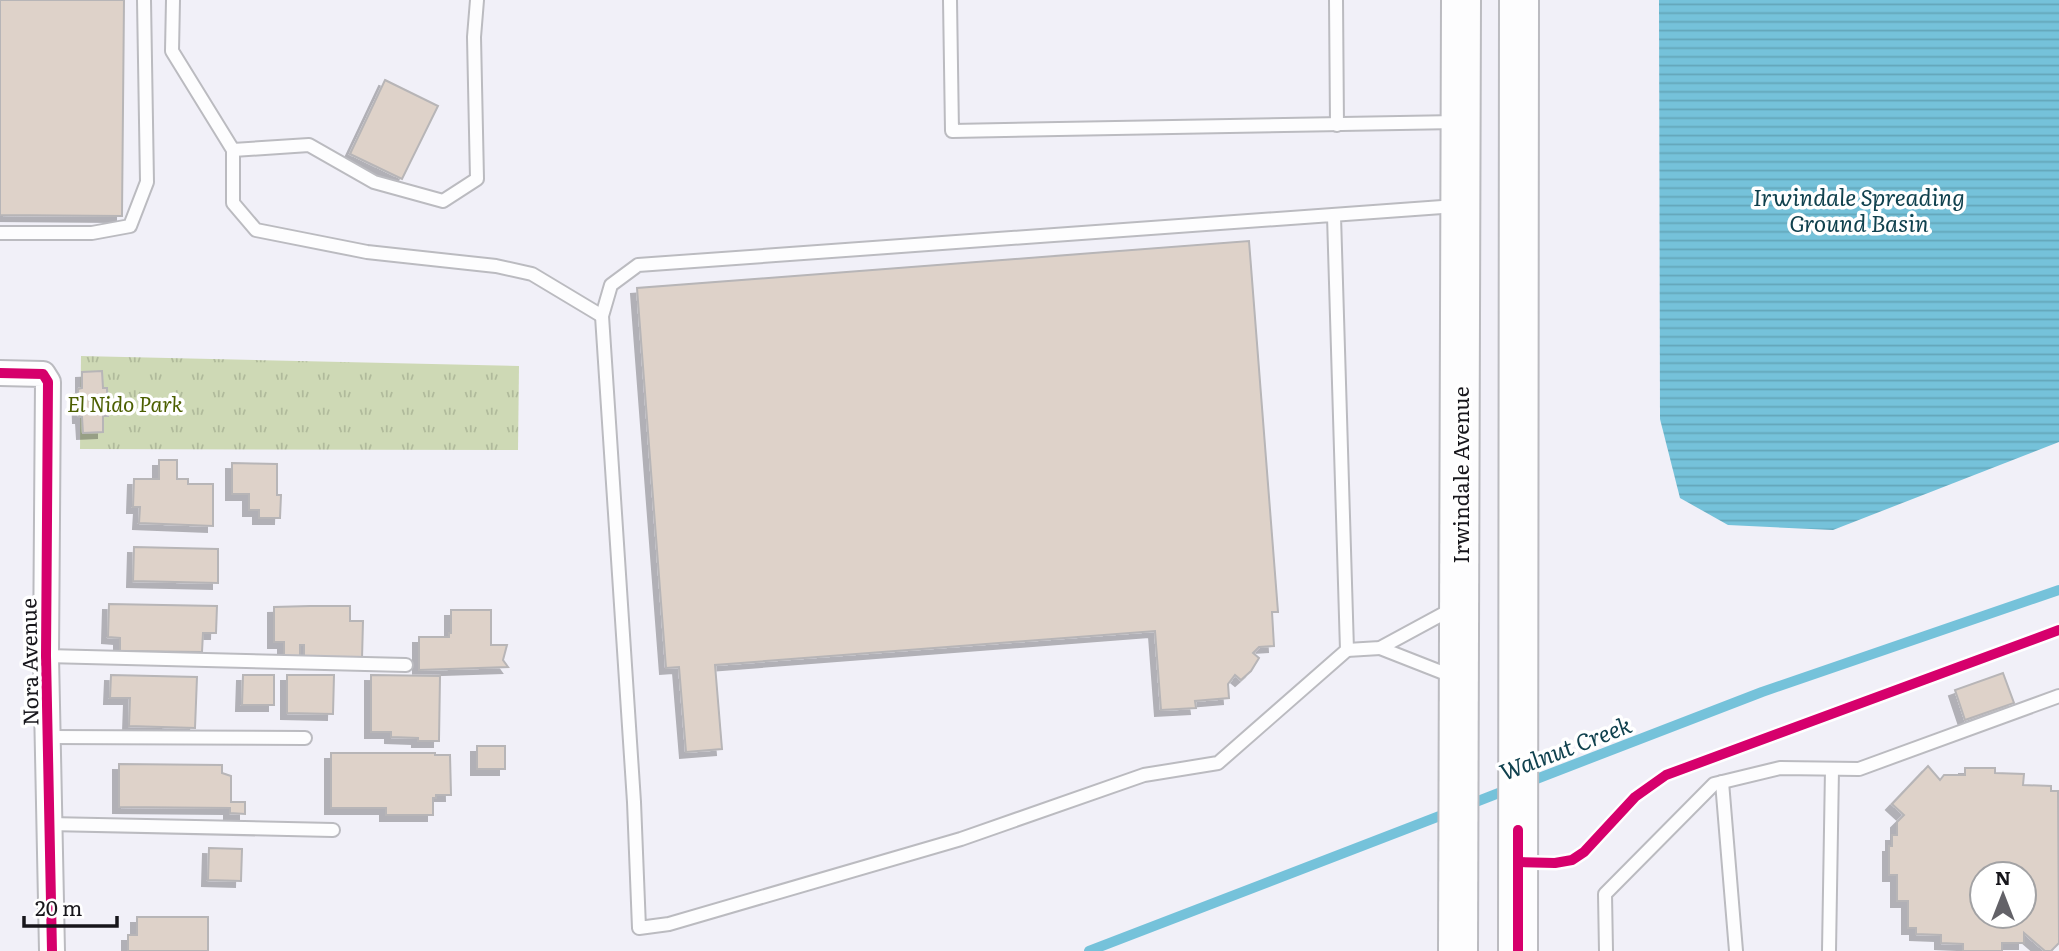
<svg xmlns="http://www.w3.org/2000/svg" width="2059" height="951" font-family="Literata,serif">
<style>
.park{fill:url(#park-tufts)}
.water{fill:url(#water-rules)}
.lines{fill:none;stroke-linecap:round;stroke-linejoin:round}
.stream{stroke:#75c2da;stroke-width:10}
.building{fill:#ded2c9;stroke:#b7b5b7;stroke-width:2;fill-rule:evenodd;filter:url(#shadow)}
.service-casing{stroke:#bbbbc0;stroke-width:16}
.minor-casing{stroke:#bbbbc0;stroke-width:28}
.primary-casing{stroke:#bbbbc0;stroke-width:42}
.service{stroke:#fdfdfe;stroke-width:12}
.minor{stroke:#fdfdfe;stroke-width:24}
.primary{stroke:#fdfdfe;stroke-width:38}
.cycleway-casing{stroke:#fff;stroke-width:15}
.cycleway{stroke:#d6006c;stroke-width:10}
.labels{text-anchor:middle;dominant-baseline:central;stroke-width:7;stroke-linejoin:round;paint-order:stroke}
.park-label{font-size:21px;font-style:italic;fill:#4c5f01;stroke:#fff}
.street-label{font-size:21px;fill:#17161b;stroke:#fff}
.water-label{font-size:23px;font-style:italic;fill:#10414e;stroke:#fff}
</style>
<defs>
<pattern id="park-tufts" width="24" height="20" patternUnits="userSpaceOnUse" patternTransform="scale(1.75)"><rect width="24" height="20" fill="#ced9b5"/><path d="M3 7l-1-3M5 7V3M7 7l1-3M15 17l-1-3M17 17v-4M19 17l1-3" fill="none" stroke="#b0ba9b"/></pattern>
<pattern id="water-rules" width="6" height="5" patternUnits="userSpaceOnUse" patternTransform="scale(1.75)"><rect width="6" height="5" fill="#75c2da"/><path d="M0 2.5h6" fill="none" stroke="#64a6ba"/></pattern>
<filter id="shadow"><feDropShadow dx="-6" dy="6" stdDeviation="0" flood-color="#0004"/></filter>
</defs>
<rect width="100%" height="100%" fill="#f1f0f8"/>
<path class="park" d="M81,356L519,366L518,450L80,449Z"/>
<path class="water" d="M1659,0H2059V442L1833,530L1728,525L1680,498L1660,419Z"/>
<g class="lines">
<g class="stream">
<path d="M1526,783L1762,692L2059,590"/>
<path d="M1468,805L1509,789"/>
<path d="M1089,951L1450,812"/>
</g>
</g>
<g class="building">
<path d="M0,0H124L122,216L0,215Z"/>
<path d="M385,80L438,106L402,179L350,154Z"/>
<path d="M1249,241L1278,612H1272L1274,646L1259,647L1253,653L1259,658L1251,671L1241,680L1235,675L1228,684L1229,698L1195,701L1196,708L1161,710L1155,631L715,665L722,749L686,752L679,667L666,668L637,288Z"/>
<path d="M102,371L103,388H107L108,416H103V432L83,433L82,417H79L78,389L82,388V372Z"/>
<path d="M159,460H177V479H188V484H213V526L139,523L140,507H133L134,479H159Z"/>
<path d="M232,463L277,464V495H281L280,518H259V510H249V494H232Z"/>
<path d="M134,547L218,549V583L133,581Z"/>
<path d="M109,604L217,606L216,633H203L202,652L120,651V638L108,637Z"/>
<path d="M310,606H350V621H363L362,659L304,658V645H300V656H284V642H274V607Z"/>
<path d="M451,610H491V645H507L503,660L508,667L419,670V637H449V633H451Z"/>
<path d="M2003,673L2014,703L1965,720L1955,690Z"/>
<path d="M111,675L197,677L195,728L129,726L130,698H110Z"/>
<path d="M243,675H274V705H242Z"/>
<path d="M287,675H334L333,714L287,713Z"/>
<path d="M371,675L440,676L439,741H418V738L391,737V732H371Z"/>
<rect x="477" y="746" width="28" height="23"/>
<path d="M331,753H435V755H450L451,795H436V798H433V815H386V808H331Z"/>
<path d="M119,764L222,765V773L231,776V802H245V814L230,813V808L119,807Z"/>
<path d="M1928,766L1940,780L1944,775H1965V768H1995V773L2024,774L2023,785L2051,786V791H2058L2059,943L2051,951H2045L2024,933V943H2002V951H1963V944L1941,943V935L1916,934V928H1908V901H1897V875H1889V846H1892V835H1897V822L1904,815L1892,804ZM1982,874H2024V916H1982Z"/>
<path d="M209,848L242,849L241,881L208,880Z"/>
<path d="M137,917H208V951H128V935H137Z"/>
</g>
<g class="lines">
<defs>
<g id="service">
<path d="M173,0L172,51L233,150V203L256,230L367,252L496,266L532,274L602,316"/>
<path d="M950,0L952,131L1457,122"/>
<path d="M1336,0L1337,125"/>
<path d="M233,150L309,145L374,182L443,201L477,179L474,37L477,0"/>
<path d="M1334,216L1347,650L1218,763L1144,775L961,839L669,924L639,928L634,802L602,316L611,285L638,265L1456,206"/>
<path d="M0,233H92L130,226L147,182L144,0"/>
<path d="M1380,648L1454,677"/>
<path d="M1347,650L1380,648L1452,609"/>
<path d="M46,656L406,665"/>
<path d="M48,737L305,738"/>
<path d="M1722,782L1736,951"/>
<path d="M49,824L333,830"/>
<path d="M1606,951L1605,894L1714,784L1780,768L1859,769L2059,696"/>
<path d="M1829,951L1832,769"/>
</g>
<path id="minor" d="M0,373L43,374L48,382L46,656L52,951"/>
<g id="primary">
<path d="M1458,951L1461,0"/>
<path d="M1518,951L1519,0"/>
</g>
</defs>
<use href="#service" class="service-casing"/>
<use href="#minor" class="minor-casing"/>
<use href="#primary" class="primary-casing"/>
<use href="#service" class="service"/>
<use href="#minor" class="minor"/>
<use href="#primary" class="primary"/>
<defs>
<g id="cycleway">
<path d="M0,373L43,374L48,382L46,656L52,951"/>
<path d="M1518,862L1555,863L1572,860L1584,852L1635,797L1666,775L2059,630"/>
<path d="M1518,951V830"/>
</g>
</defs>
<use href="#cycleway" class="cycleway-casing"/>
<use href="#cycleway" class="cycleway"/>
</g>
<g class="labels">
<g class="park-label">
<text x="125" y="402">El Nido Park</text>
</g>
<g class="street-label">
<text transform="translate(1459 475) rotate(-90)">Irwindale Avenue</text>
<text transform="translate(28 662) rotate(-91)">Nora Avenue</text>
</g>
<g class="water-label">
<text x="1859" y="196">Irwindale Spreading<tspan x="1859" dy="26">Ground Basin</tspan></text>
<text transform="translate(1565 747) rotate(-21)">Walnut Creek</text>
</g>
</g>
<g transform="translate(2003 895)"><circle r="33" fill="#ffffff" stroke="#a2a2a4" stroke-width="2"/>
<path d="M0-5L12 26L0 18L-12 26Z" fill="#636268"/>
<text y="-10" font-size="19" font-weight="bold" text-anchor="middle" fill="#17161b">N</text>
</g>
<path d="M24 916v10h93v-10" fill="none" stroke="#17161b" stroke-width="3.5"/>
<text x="35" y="916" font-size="21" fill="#17161b" stroke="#ffffff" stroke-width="5" paint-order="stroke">20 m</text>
</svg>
